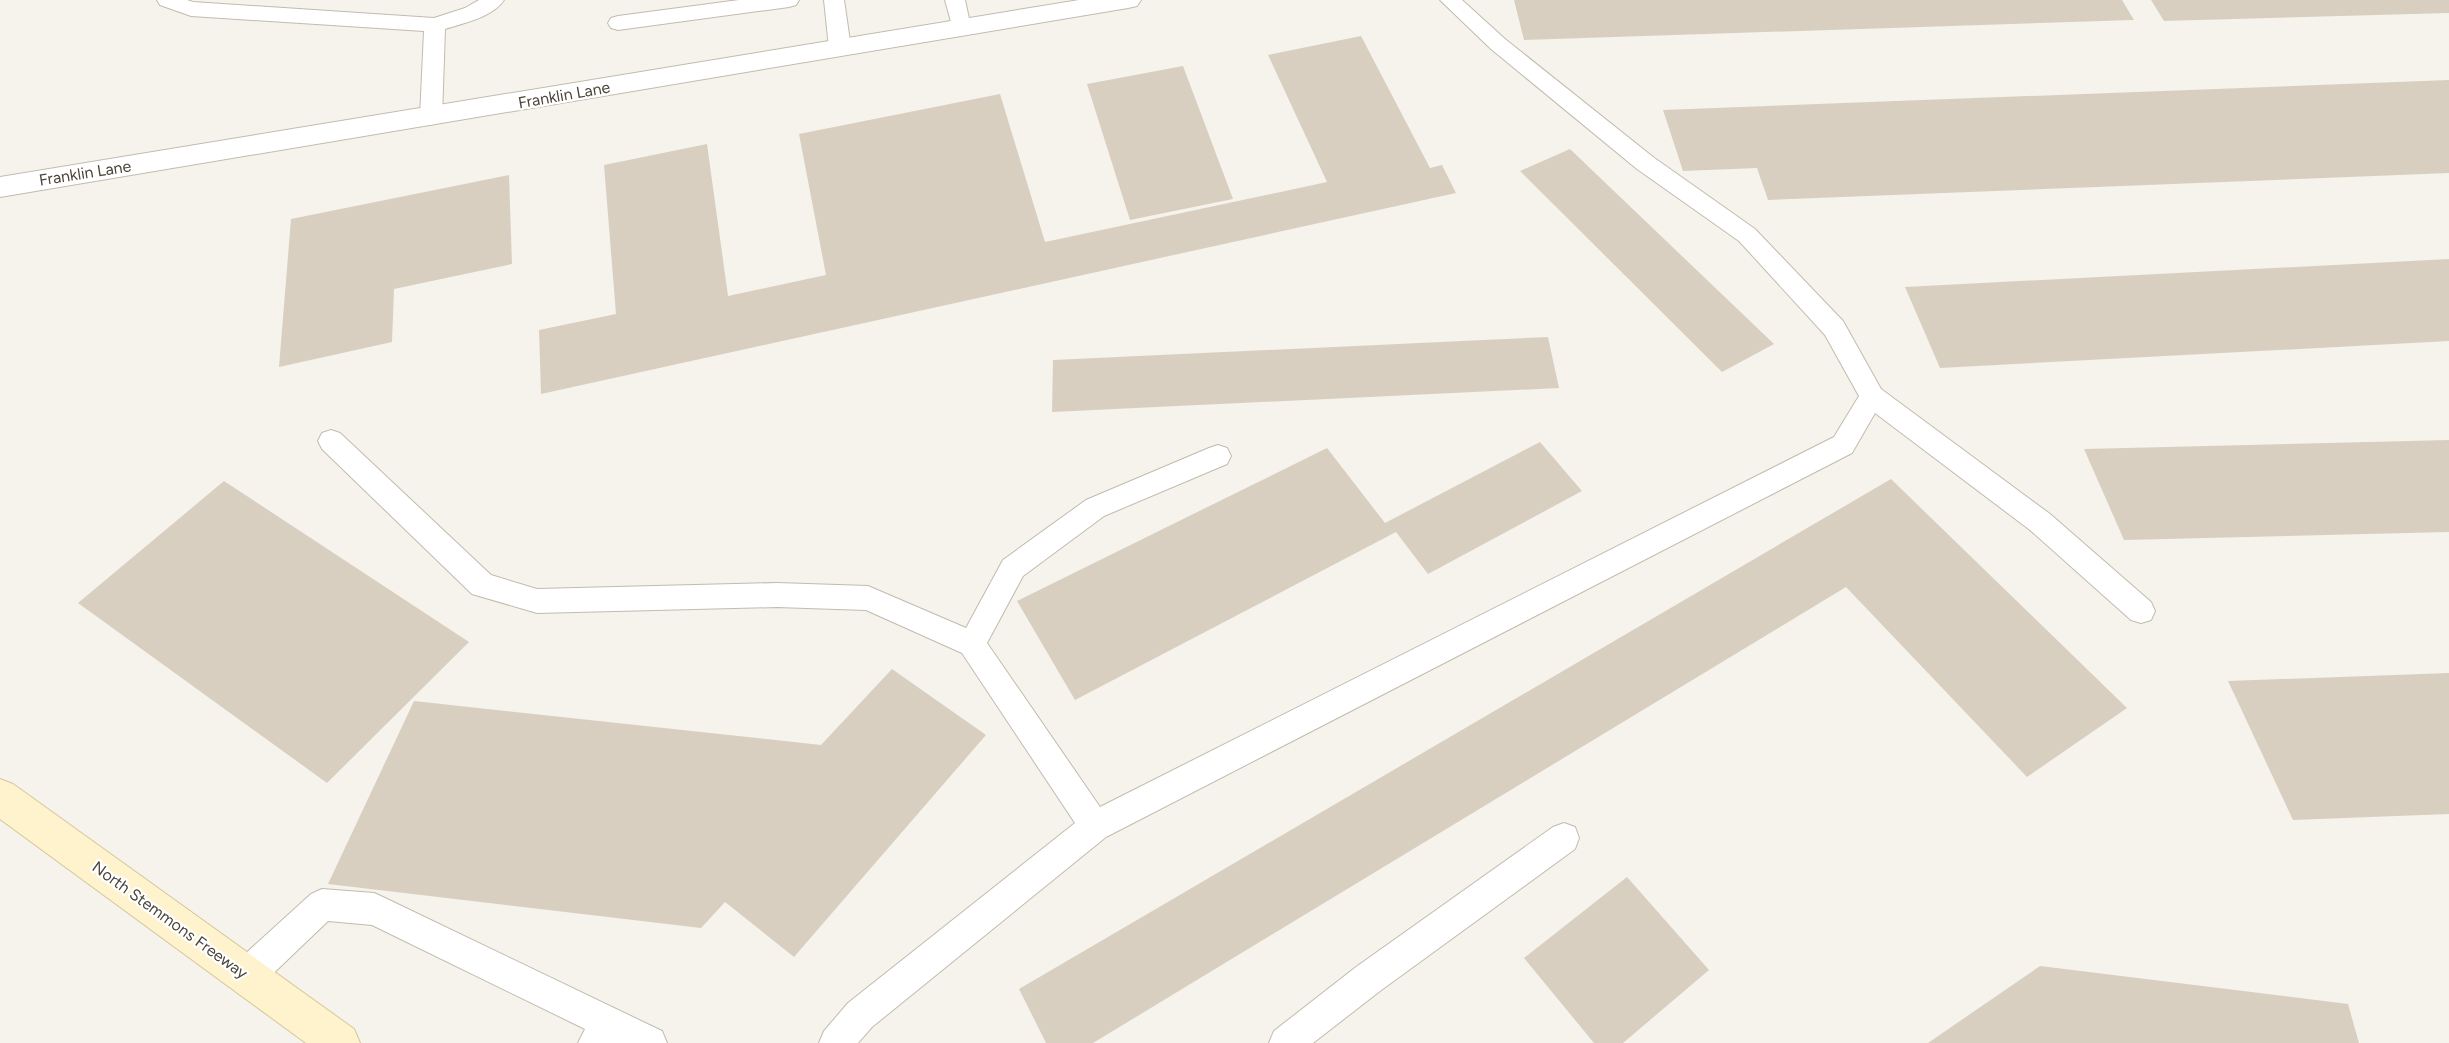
<svg xmlns="http://www.w3.org/2000/svg" width="2449" height="1043" font-family="Figtree,sans-serif">
<style>
.building{fill:#d8cfc1}
.lines{fill:none;stroke-linecap:round;stroke-linejoin:round}
.service-casing{stroke:#c2bbae;stroke-width:2}
.minor-casing{stroke:#c2bbae;stroke-width:2}
.secondary-casing{stroke:#d6c79b;stroke-width:2}
.service{fill:#fff;fill-rule:evenodd}
.minor{fill:#fff;fill-rule:evenodd}
.secondary{fill:#fff3cd;fill-rule:evenodd}
.labels{text-anchor:middle;dominant-baseline:central;stroke-width:4.5;stroke-linejoin:round;paint-order:stroke}
.street-label{font-size:16px;fill:#4b4439;stroke:#fff}
</style>
<rect width="100%" height="100%" fill="#f6f3ec"/>
<g class="building">
<path d="M1514,0H2122L2134,20L1524,40Z"/>
<path d="M2151,0H2449V13L2164,21Z"/>
<path d="M1361,36L1430,168L1442,165L1456,193L541,394L539,330L616,314L604,165L707,144L728,296L826,275L799,134L1000,94L1045,242L1327,182L1268,55Z"/>
<path d="M1183,66L1233,199L1130,220L1087,84Z"/>
<path d="M2449,80V173L1768,200L1757,168L1683,171L1663,110Z"/>
<path d="M1570,149L1774,344L1722,372L1520,171Z"/>
<path d="M509,175L512,264L394,289L392,342L279,367L291,219Z"/>
<path d="M2449,259V341L1940,368L1905,287Z"/>
<path d="M1548,337L1559,388L1052,412L1053,360Z"/>
<path d="M2449,440V532L2124,540L2084,449Z"/>
<path d="M1540,442L1582,491L1428,574L1396,532L1075,700L1017,601L1327,448L1385,523Z"/>
<path d="M1891,479L2127,708L2027,777L1846,587L1093,1043H1046L1019,989Z"/>
<path d="M224,481L469,642L327,783L78,603Z"/>
<path d="M892,669L986,735L794,957L725,902L701,928L328,884L414,701L821,745Z"/>
<path d="M2449,673V814L2293,820L2228,681Z"/>
<path d="M1627,877L1709,970L1623,1043H1594L1524,958Z"/>
<path d="M2040,966L2348,1004L2359,1043H1928Z"/>
</g>
<g class="lines">
<defs>
<g id="service">
<path d="M157,0H187L193,2L434,18L465,8L479,0H504C493,17 464,23 445,29L442,117L439,122L431,125L423,122L420,117L424,31L191,16L160,5Z"/>
<path d="M739,0H799L796,5L789,7L618,30L611,28L608,23L611,18L618,16Z"/>
<path d="M824,0H844L851,48L847,53L840,55L833,53L829,48Z"/>
<path d="M945,0H965L971,28L968,33L961,35L954,33Z"/>
<path d="M1440,0H1462L1505,39L1653,157L1755,229L1843,321L1881,389L2050,514L2151,602L2155,611L2151,620L2141,623L2131,620L2030,530L1875,413L1852,453L1106,837L872,1027L858,1043H819L824,1031L848,1003L1075,823L962,653L866,610L777,607L537,613L472,594L322,449L318,441L322,433L331,430L340,433L491,575L537,589L777,583L868,586L966,628L1003,560L1086,500L1209,448L1218,445L1227,448L1231,456L1227,464L1104,516L1023,576L987,643L1100,807L1834,437L1859,396L1825,335L1739,241L1637,169L1491,49Z"/>
<path d="M1564,823L1575,827L1579,838L1575,849L1380,991L1313,1043H1269L1274,1031L1356,967L1553,827Z"/>
<path d="M322,889L374,893L385,898L662,1031L667,1043H578L585,1029L372,925L328,921L259,987L247,991L235,987L231,975L235,963L311,894Z"/>
</g>
<path id="minor" d="M1079,0H1141L1137,6L1128,8L0,197V177Z"/>
<path id="secondary" d="M0,779L13,784L354,1029L360,1043H306L0,819Z"/>
</defs>
<use href="#service" class="service-casing"/>
<use href="#minor" class="minor-casing"/>
<use href="#secondary" class="secondary-casing"/>
<use href="#service" class="service"/>
<use href="#minor" class="minor"/>
<use href="#secondary" class="secondary"/>
</g>
<g class="labels">
<g class="street-label">
<text transform="translate(564 95) rotate(-10)">Franklin Lane</text>
<text transform="translate(85 173) rotate(-9)">Franklin Lane</text>
<text transform="translate(170 920) rotate(36)">North Stemmons Freeway</text>
</g>
</g>
</svg>
